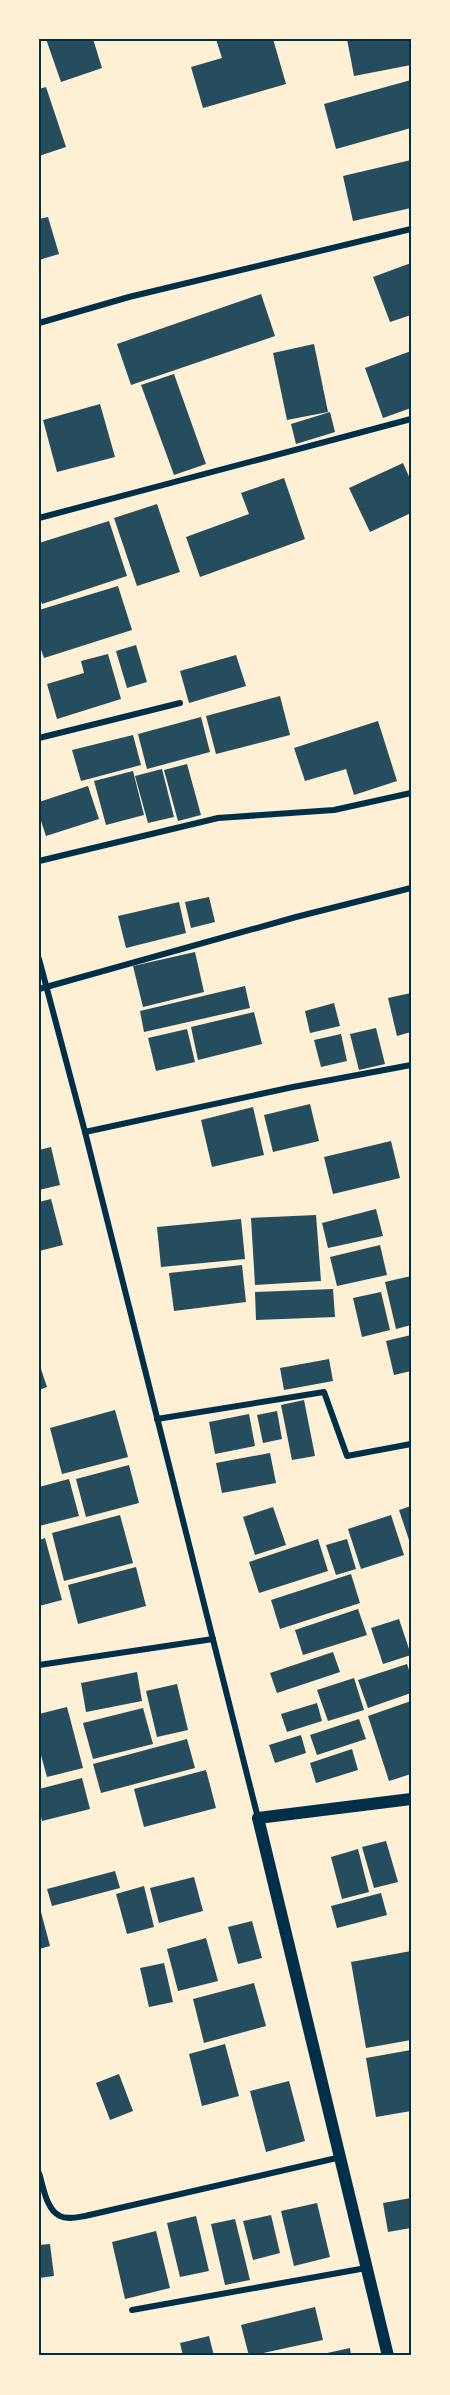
<svg xmlns="http://www.w3.org/2000/svg" width="450" height="2395" font-family="'IBM Plex Serif',serif">
<style>
.building{fill:#264d5e}
.lines{fill:none;stroke-linecap:round;stroke-linejoin:round}
.minor{stroke:#003049;stroke-width:6}
.secondary{stroke:#003049;stroke-width:12}
.neatline{fill:none;stroke:#003049;stroke-width:2}
</style>
<rect width="100%" height="100%" fill="#fdf0d5"/>
<g class="building">
<path d="M46,39H93L102,68L61,82Z"/>
<path d="M216,39H273L286,84L203,108L191,67L222,58Z"/>
<path d="M347,39H409L411,65L354,76Z"/>
<path d="M411,80V128L336,149L324,104Z"/>
<path d="M46,87L66,147L39,156V89Z"/>
<path d="M411,160V208L353,221L343,176Z"/>
<path d="M48,217L59,254L39,260V219Z"/>
<path d="M411,263V315L390,322L373,277Z"/>
<path d="M261,294L275,336L131,385L117,344Z"/>
<path d="M314,344L328,412L287,420L273,353Z"/>
<path d="M411,351V408L383,418L365,368Z"/>
<path d="M174,374L206,464L174,475L141,385Z"/>
<path d="M100,404L115,457L57,472L43,420Z"/>
<path d="M330,412L335,432L296,444L291,424Z"/>
<path d="M403,463L411,481V513L370,532L349,488Z"/>
<path d="M284,478L305,539L200,577L186,537L249,514L241,493Z"/>
<path d="M157,504L180,572L137,586L114,518Z"/>
<path d="M109,521L127,576L42,604L39,595V543Z"/>
<path d="M118,586L132,630L44,658L39,644V610Z"/>
<path d="M136,645L147,682L127,688L116,651Z"/>
<path d="M108,654L121,699L57,719L47,684L84,673L81,661Z"/>
<path d="M236,655L246,686L189,703L180,671Z"/>
<path d="M280,696L290,735L216,754L206,716Z"/>
<path d="M201,717L210,752L147,769L138,734Z"/>
<path d="M378,721L397,781L354,795L346,769L305,781L294,748Z"/>
<path d="M133,735L141,765L81,781L72,750Z"/>
<path d="M187,764L201,815L178,821L164,770Z"/>
<path d="M162,769L174,817L148,823L135,776Z"/>
<path d="M133,771L144,815L106,825L94,781Z"/>
<path d="M88,786L99,819L46,836L39,815V802Z"/>
<path d="M209,897L215,922L191,928L185,902Z"/>
<path d="M179,902L186,933L126,948L118,916Z"/>
<path d="M195,952L204,992L143,1007L133,966Z"/>
<path d="M245,986L250,1008L144,1032L140,1011Z"/>
<path d="M411,993V1032L397,1036L388,998Z"/>
<path d="M334,1003L340,1026L310,1033L305,1011Z"/>
<path d="M254,1012L262,1044L198,1060L191,1027Z"/>
<path d="M376,1028L385,1064L359,1070L350,1034Z"/>
<path d="M187,1029L195,1062L156,1071L148,1038Z"/>
<path d="M341,1034L347,1061L321,1067L314,1040Z"/>
<path d="M310,1104L319,1141L273,1152L264,1115Z"/>
<path d="M253,1107L264,1155L212,1167L201,1120Z"/>
<path d="M391,1141L400,1178L333,1194L324,1157Z"/>
<path d="M51,1147L60,1185L39,1190V1150Z"/>
<path d="M51,1199L63,1245L39,1251V1202Z"/>
<path d="M376,1209L383,1236L328,1248L322,1223Z"/>
<path d="M316,1215L321,1281L255,1285L251,1218Z"/>
<path d="M241,1219L245,1259L161,1267L157,1227Z"/>
<path d="M380,1245L387,1275L337,1286L330,1257Z"/>
<path d="M242,1265L246,1302L174,1311L169,1273Z"/>
<path d="M411,1276V1325L396,1329L385,1282Z"/>
<path d="M333,1289L335,1317L256,1320L255,1292Z"/>
<path d="M381,1292L390,1330L362,1337L353,1298Z"/>
<path d="M411,1335V1371L394,1375L386,1341Z"/>
<path d="M329,1359L333,1381L284,1390L280,1368Z"/>
<path d="M39,1363L47,1387L39,1390Z"/>
<path d="M304,1400L315,1456L292,1460L281,1405Z"/>
<path d="M115,1410L128,1457L62,1474L50,1428Z"/>
<path d="M277,1411L282,1439L263,1443L257,1415Z"/>
<path d="M249,1414L255,1446L215,1454L209,1422Z"/>
<path d="M270,1453L276,1483L222,1493L216,1463Z"/>
<path d="M129,1465L139,1503L86,1517L76,1479Z"/>
<path d="M69,1479L79,1516L39,1526V1487Z"/>
<path d="M411,1506V1546L399,1510Z"/>
<path d="M273,1507L286,1545L255,1555L243,1517Z"/>
<path d="M120,1515L133,1563L64,1581L52,1533Z"/>
<path d="M391,1515L404,1555L361,1569L348,1529Z"/>
<path d="M45,1538L62,1600L39,1606V1540Z"/>
<path d="M318,1539L328,1571L259,1593L249,1562Z"/>
<path d="M347,1539L356,1569L336,1575L326,1545Z"/>
<path d="M136,1567L146,1606L78,1624L68,1585Z"/>
<path d="M351,1574L360,1603L280,1629L271,1600Z"/>
<path d="M358,1609L367,1635L303,1655L295,1630Z"/>
<path d="M399,1619L411,1655L383,1664L371,1628Z"/>
<path d="M333,1652L340,1672L277,1693L270,1673Z"/>
<path d="M407,1664L411,1676V1693L368,1708L358,1680Z"/>
<path d="M137,1672L142,1701L86,1712L81,1683Z"/>
<path d="M354,1678L364,1710L328,1721L317,1690Z"/>
<path d="M177,1684L188,1730L157,1737L146,1691Z"/>
<path d="M411,1701V1774L389,1781L368,1716Z"/>
<path d="M317,1703L322,1721L287,1732L281,1714Z"/>
<path d="M67,1707L83,1768L47,1777L39,1748V1714Z"/>
<path d="M143,1708L153,1744L93,1759L83,1723Z"/>
<path d="M359,1719L366,1739L317,1755L310,1735Z"/>
<path d="M301,1735L306,1753L275,1763L269,1745Z"/>
<path d="M187,1739L195,1768L101,1793L93,1764Z"/>
<path d="M352,1749L358,1770L316,1783L310,1763Z"/>
<path d="M206,1770L216,1808L144,1827L134,1789Z"/>
<path d="M82,1778L90,1809L42,1821L39,1809V1789Z"/>
<path d="M386,1841L398,1882L374,1888L362,1847Z"/>
<path d="M358,1849L369,1892L342,1899L331,1857Z"/>
<path d="M115,1871L120,1888L52,1906L47,1889Z"/>
<path d="M194,1877L203,1911L159,1923L150,1888Z"/>
<path d="M144,1886L154,1927L127,1934L116,1894Z"/>
<path d="M381,1893L387,1915L337,1928L331,1906Z"/>
<path d="M39,1912H41L50,1946L39,1949Z"/>
<path d="M252,1921L262,1958L238,1964L228,1927Z"/>
<path d="M206,1938L218,1981L178,1991L167,1949Z"/>
<path d="M411,1951V2040L366,2048L351,1962Z"/>
<path d="M164,1963L173,2002L149,2007L140,1968Z"/>
<path d="M254,1983L266,2026L204,2043L193,1999Z"/>
<path d="M225,2044L239,2096L202,2106L189,2054Z"/>
<path d="M411,2050V2111L376,2117L366,2058Z"/>
<path d="M119,2074L133,2111L110,2120L96,2083Z"/>
<path d="M289,2081L305,2141L266,2152L250,2091Z"/>
<path d="M411,2198V2228L388,2232L383,2203Z"/>
<path d="M317,2203L330,2257L294,2266L281,2211Z"/>
<path d="M271,2215L280,2253L253,2260L243,2221Z"/>
<path d="M196,2216L209,2271L180,2277L167,2223Z"/>
<path d="M235,2219L250,2280L225,2285L211,2224Z"/>
<path d="M156,2231L170,2288L125,2299L112,2242Z"/>
<path d="M50,2244L54,2276L39,2278V2245Z"/>
<path d="M315,2307L323,2340L249,2356L241,2325Z"/>
<path d="M209,2336L214,2356H183L180,2343Z"/>
<path d="M350,2348L351,2356H318V2355Z"/>
</g>
<g class="lines">
<g class="minor">
<path d="M39,323L129,297L411,229"/>
<path d="M39,518L411,419"/>
<path d="M39,738L180,703"/>
<path d="M39,861L218,818L334,810L411,793"/>
<path d="M39,959L85,1132L258,1818"/>
<path d="M39,989L296,917L411,888"/>
<path d="M85,1132L293,1087L411,1065"/>
<path d="M157,1419L324,1392L347,1456L411,1444"/>
<path d="M39,1665L213,1639"/>
<path d="M39,2173C43,2185 46,2210 60,2216C67,2220 78,2217 85,2216L341,2157"/>
<path d="M132,2310L366,2268"/>
</g>
<path class="secondary" d="M388,2356L258,1818L411,1799"/>
</g>
<rect width="450" height="2395" fill="none" stroke="#fdf0d5" stroke-width="81"/>
<rect x="40" y="40" width="370" height="2314" class="neatline"/>
</svg>
